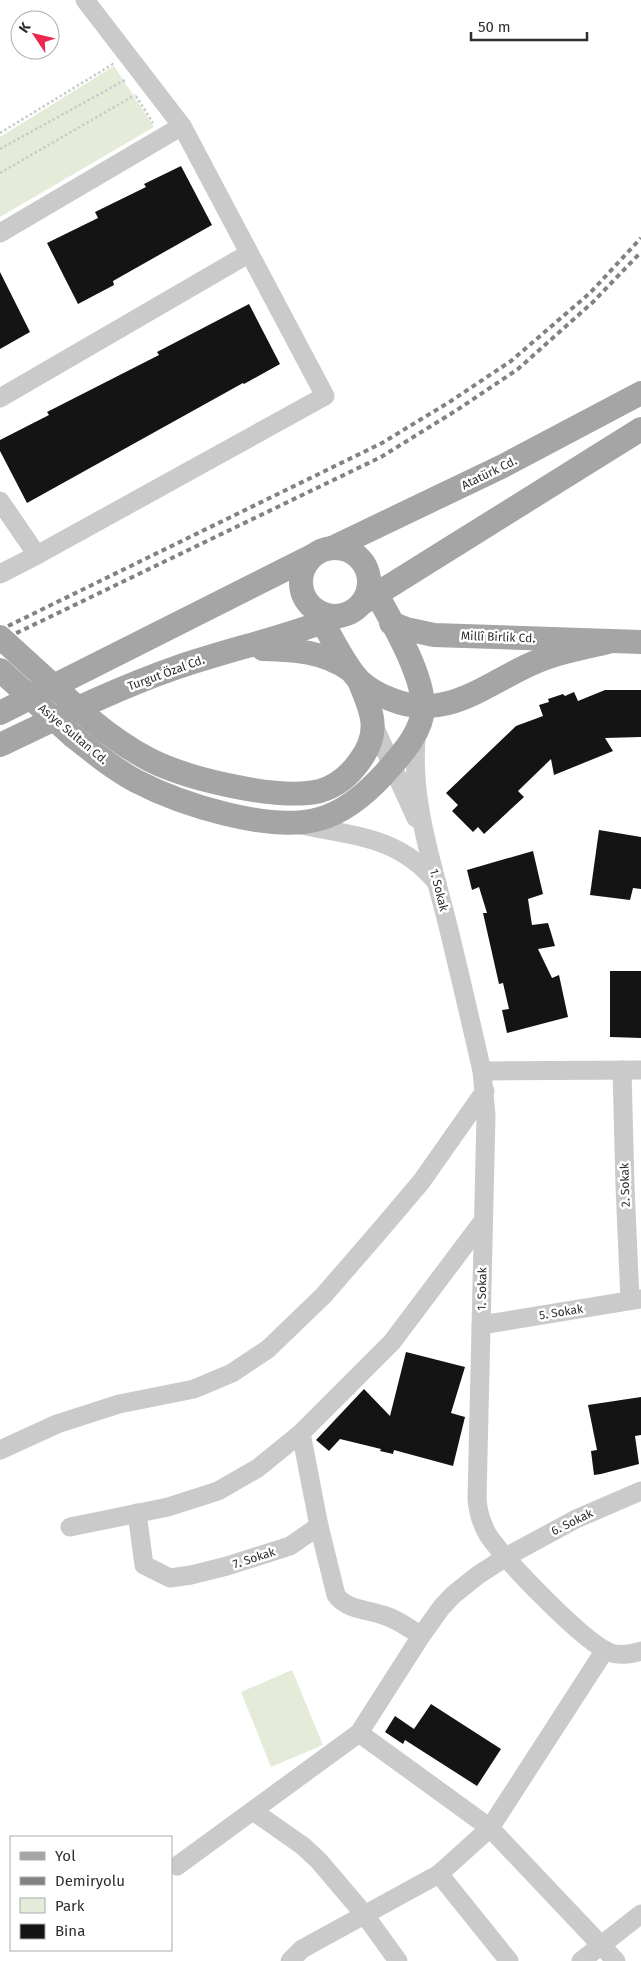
<svg xmlns="http://www.w3.org/2000/svg" width="641" height="1961" font-family="'Fira Sans',sans-serif">
<style>
.green{fill:#e5ebd9}
.building{fill:#141414}
.lines{fill:none;stroke-linecap:round;stroke-linejoin:round}
.path{stroke:#cacaca;stroke-width:2.5;stroke-dasharray:2.5 2.5;stroke-linecap:butt}
.minor{stroke:#cacaca;stroke-width:19}
.major{stroke:#a5a5a5;stroke-width:24}
.rail{stroke:#828282;stroke-width:4;stroke-dasharray:5 4;stroke-linecap:butt}
.major-bridge{stroke:#a5a5a5;stroke-width:24}
.labels{text-anchor:middle;dominant-baseline:central;stroke-width:5;stroke-linejoin:round;paint-order:stroke}
.street-label{font-size:12px;fill:#2d2d2d;stroke:#fff}
</style>
<rect width="100%" height="100%" fill="#fff"/>
<g class="green">
<path d="M114,66L154,127L0,217V137Z"/>
<path d="M292,1670L323,1745L271,1767L241,1692Z"/>
</g>
<g class="building">
<path d="M181,166L212,225L113,281L114,285L78,304L47,243L98,218L95,212L146,187L144,184Z"/>
<path d="M0,272L30,332L0,349Z"/>
<path d="M249,304L280,364L244,384L243,383L27,503L0,451V440L49,415L47,412L159,355L157,352Z"/>
<path d="M605,690H641V737L605,738L613,751L554,775L551,759L518,791L524,797L484,834L478,827L473,832L452,811L458,805L446,793L516,726L543,716L539,705L549,702L548,699L563,694L565,696L574,692L578,701Z"/>
<path d="M599,830L641,837V889L633,888L630,900L590,895Z"/>
<path d="M533,851L543,894L528,899L532,925L548,923L555,946L538,949L552,978L559,975L568,1017L507,1033L502,1010L509,1009L503,983L499,984L483,913H487L479,887L472,890L467,870Z"/>
<path d="M610,971H641V1038L610,1037Z"/>
<path d="M406,1352L465,1367L451,1413L465,1417L453,1466L394,1450L393,1454L380,1451L381,1449L340,1439L329,1451L316,1440L364,1389L390,1416Z"/>
<path d="M641,1397V1435L635,1436L639,1464L601,1474L594,1475L591,1451L597,1450L588,1405Z"/>
<path d="M431,1704L501,1749L477,1786L405,1740L403,1744L385,1732L395,1716L414,1729Z"/>
</g>
<g class="lines">
<g class="path">
<path d="M136,96L153,123"/>
<path d="M0,133L113,64L114,65"/>
<path d="M0,149L125,80"/>
<path d="M0,173L135,95"/>
</g>
<g class="minor">
<path d="M0,233L182,126"/>
<path d="M0,398L248,254"/>
<path d="M0,501L37,555"/>
<path d="M0,574L37,555L325,396L182,126L85,0"/>
<path d="M374,726L416,818"/>
<path d="M417,730C409,792 430,856 445,914C458,966 470,1019 482,1071L486,1115L477,1499C478,1512 481,1523 488,1535C505,1560 584,1643 611,1653C621,1656 631,1654 641,1651"/>
<path d="M301,825C355,836 400,837 437,883"/>
<path d="M622,1070L625,1186L630,1300"/>
<path d="M482,1071L641,1070"/>
<path d="M481,1325L641,1299"/>
<path d="M301,1433L319,1526L336,1595C347,1610 366,1609 383,1615C397,1619 409,1628 421,1636"/>
<path d="M0,1450L57,1424L119,1404L194,1389L232,1373L268,1349L324,1295L376,1235L421,1182L485,1091"/>
<path d="M137,1513L144,1565L170,1578L191,1575L227,1566L290,1546L319,1526"/>
<path d="M70,1527L168,1507L218,1491L258,1468L301,1433L392,1342L483,1221"/>
<path d="M359,1733L490,1828L616,1961"/>
<path d="M253,1811L303,1846L319,1861L364,1914L398,1961"/>
<path d="M177,1866L359,1733L421,1636L441,1608L453,1595L478,1575L506,1557L576,1519L641,1491"/>
<path d="M439,1874L509,1961"/>
<path d="M290,1961L302,1949L439,1874L490,1828L605,1650"/>
<path d="M581,1961L641,1914"/>
</g>
<g class="major">
<path d="M334,547L505,465L641,393"/>
<circle cx="335" cy="582" r="34"/>
<path d="M364,602L641,429"/>
<path d="M317,611C326,628 347,670 361,682C369,689 380,695 390,699C445,722 484,685 531,664C555,653 582,648 608,642"/>
<path d="M391,623L406,629L434,635L641,642"/>
<path d="M263,649C295,650 323,651 350,670"/>
<path d="M0,713L312,556"/>
<path d="M91,720C109,735 129,749 150,760C188,779 279,801 320,791C337,786 349,776 359,762C381,733 373,713 359,681"/>
<path d="M74,737C94,753 114,769 136,781C180,804 270,833 319,819C346,812 368,792 386,772C401,755 423,731 423,707C423,671 387,614 370,582"/>
<path d="M0,745C57,718 115,689 175,668C229,649 285,638 339,616"/>
</g>
<g class="rail">
<path d="M0,630L382,443L451,401L511,361L590,293L641,238"/>
<path d="M0,641L381,457L457,410L518,369L593,302L641,252"/>
</g>
<g class="major-bridge">
<path d="M0,637L91,720"/>
<path d="M0,670L74,737"/>
</g>
</g>
<g class="labels">
<g class="street-label">
<text transform="translate(489 473) rotate(-26)">Atatürk Cd.</text>
<text transform="translate(498 637) rotate(2)">Millî Birlik Cd.</text>
<text transform="translate(166 673) rotate(-20)">Turgut Özal Cd.</text>
<text transform="translate(73 734) rotate(40)">Asiye Sultan Cd.</text>
<text transform="translate(439 890) rotate(76)">1. Sokak</text>
<text transform="translate(625 1185) rotate(-92)">2. Sokak</text>
<text transform="translate(482 1289) rotate(-89)">1. Sokak</text>
<text transform="translate(561 1312) rotate(-9)">5. Sokak</text>
<text transform="translate(572 1522) rotate(-26)">6. Sokak</text>
<text transform="translate(254 1558) rotate(-18)">7. Sokak</text>
</g>
</g>
<rect x="10" y="1836" width="162" height="115" fill="#ffffff" stroke="#ababab"/>
<rect x="20" y="1852" width="25" height="8" fill="#a5a5a5" stroke="#ababab"/>
<text x="55" y="1861" font-size="15" fill="#2d2d2d">Yol</text>
<rect x="20" y="1877" width="25" height="8" fill="#828282" stroke="#ababab"/>
<text x="55" y="1886" font-size="15" fill="#2d2d2d">Demiryolu</text>
<rect x="20" y="1898" width="25" height="15" fill="#e5ebd9" stroke="#ababab"/>
<text x="55" y="1911" font-size="15" fill="#2d2d2d">Park</text>
<rect x="20" y="1924" width="25" height="15" fill="#141414" stroke="#ababab"/>
<text x="55" y="1936" font-size="15" fill="#2d2d2d">Bina</text>
<g transform="translate(35 35) rotate(305)"><circle r="24" fill="#ffffff" stroke="#ababab"/>
<path d="M0-4L9 19L0 12L-9 19Z" fill="#eb2750"/>
<text y="-8" font-size="14" font-weight="bold" text-anchor="middle" fill="#2d2d2d">K</text>
</g>
<path d="M471 32v8h116v-8" fill="none" stroke="#2d2d2d" stroke-width="2.5"/>
<text x="478" y="32" font-size="15" fill="#2d2d2d" stroke="#ffffff" stroke-width="4" paint-order="stroke">50 m</text>
</svg>
